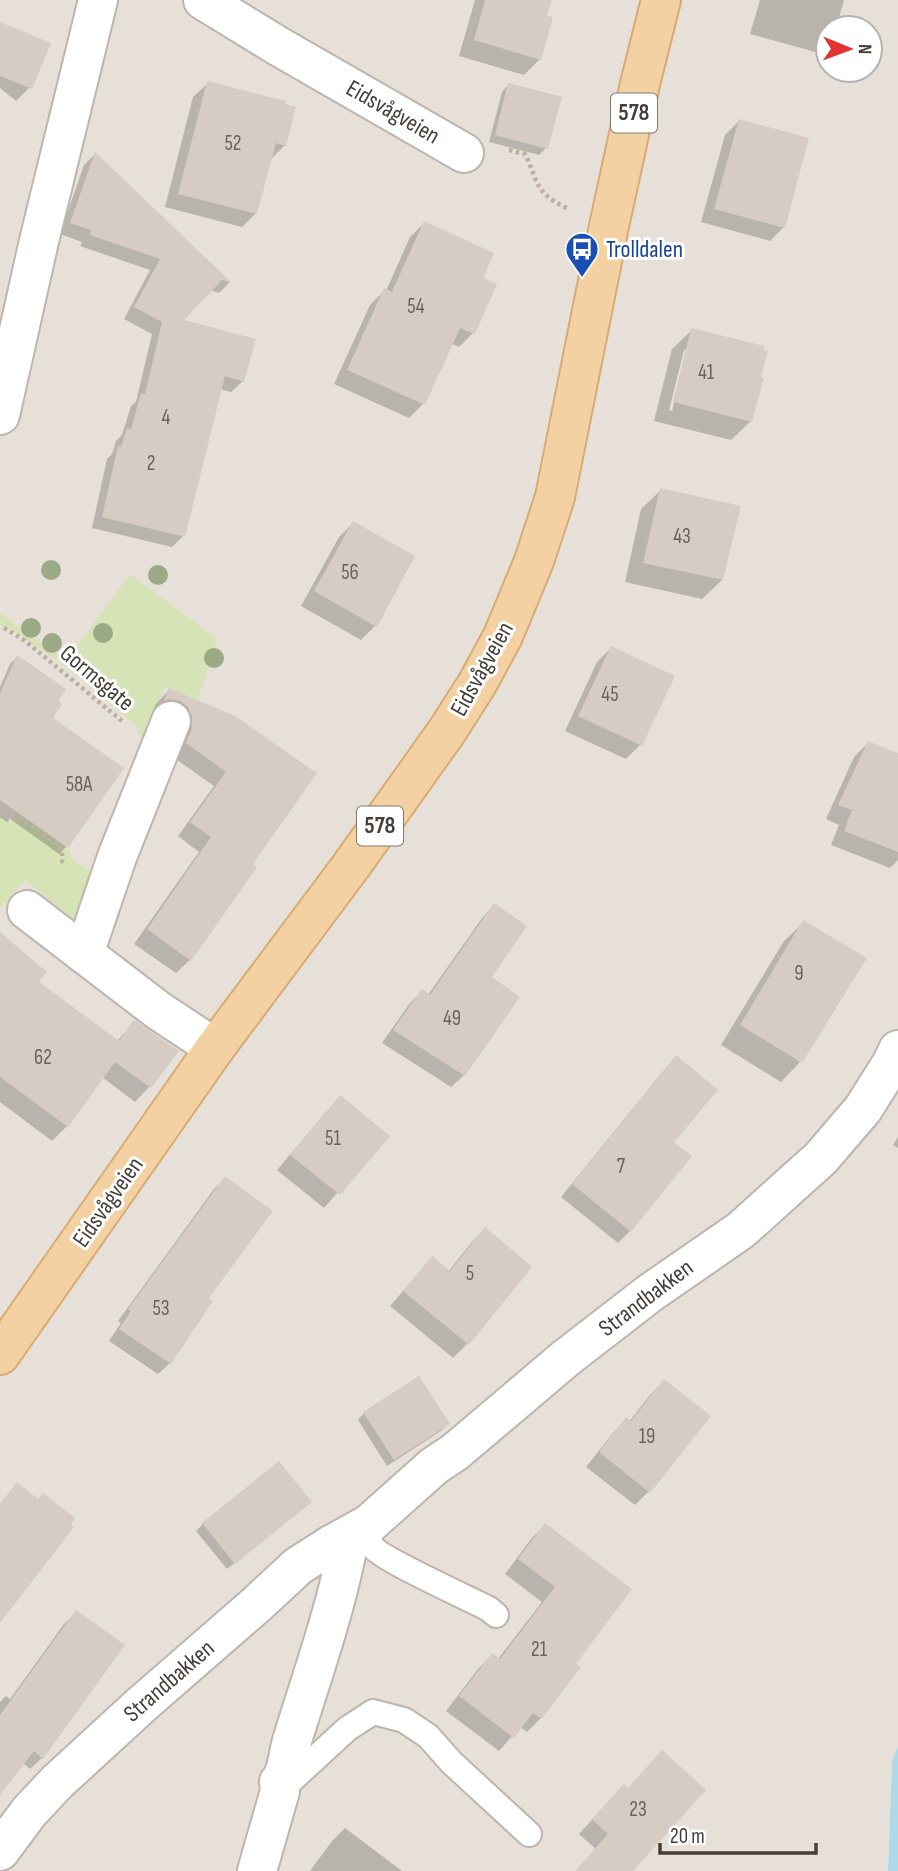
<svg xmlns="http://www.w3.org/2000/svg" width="898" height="1871" font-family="'Sofia Sans Condensed',sans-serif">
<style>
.residential{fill:#e6e0d8;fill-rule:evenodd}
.green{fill:#d5e3b7}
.water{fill:#add9e9}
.shadow{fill:#0003;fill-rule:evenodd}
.building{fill:#d6ccc3}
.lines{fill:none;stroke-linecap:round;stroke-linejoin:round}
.lane-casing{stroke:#beb5ad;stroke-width:28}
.street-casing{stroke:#beb5ad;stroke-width:42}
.primary-casing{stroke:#d7ab74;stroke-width:42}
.path{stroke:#beafa0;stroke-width:4.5;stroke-dasharray:3.5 3.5;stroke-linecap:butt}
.lane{stroke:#fff;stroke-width:24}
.street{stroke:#fff;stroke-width:38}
.primary{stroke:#f3d1a2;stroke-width:38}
.tree{fill:#9baa85}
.labels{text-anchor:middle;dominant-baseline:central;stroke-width:6;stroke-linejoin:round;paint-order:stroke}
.number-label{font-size:21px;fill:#6a625c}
.shield{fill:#fff;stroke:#7e7974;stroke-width:2}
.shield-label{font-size:23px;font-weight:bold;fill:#463f39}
.street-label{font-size:24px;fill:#463f39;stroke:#fff}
.transit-label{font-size:24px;fill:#164399;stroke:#fff;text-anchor:start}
</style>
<rect width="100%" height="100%" fill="#f3efea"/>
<path class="residential" d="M0,0H898V1746L892,1762L888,1871H0ZM828,28H870V70H828Z"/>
<g class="green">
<path d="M130,574L217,639L198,700L165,686L144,741L134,724L64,665L6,626L4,628L0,625V613L66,661Z"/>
<path d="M17,813L67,847L73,860L98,876L78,922L25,880L0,909V815L11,822Z"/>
</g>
<path class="water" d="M898,1746V1871H888L892,1762Z"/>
<g class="shadow">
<path d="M475,0H550L545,17L540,59L524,75L459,56Z"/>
<path d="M760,0H844L836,28H828V44L819,53L750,34Z"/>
<path d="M0,24L32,85L16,101L0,88Z"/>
<path d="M208,83L285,145L270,160L256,213L242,227L165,207L193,97Z"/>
<path d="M509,84L546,148L539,155L489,142L502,92Z"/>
<path d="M739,121L784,227L770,241L701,222L725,135Z"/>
<path d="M95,154L229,283L219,293L210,290L181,321L243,381L231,392L220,389L183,536L172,547L92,528L107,459L112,454L116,441L122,435L131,406L136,402L152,334L124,319L150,270L80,246L82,242L60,234L84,165Z"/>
<path d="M424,223L481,279L495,285L473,333L459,347L452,344L423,404L409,418L334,384L370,305L384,291H386L410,237Z"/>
<path d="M692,330L751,421L731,440L654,421L672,349ZM684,350H687L672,411L669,410Z"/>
<path d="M661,490L722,580L702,599L625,582L641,509Z"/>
<path d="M353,523L375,626L361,640L301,606L339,537Z"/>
<path d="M611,648L673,676L640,745L626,759L565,731L597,662Z"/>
<path d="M17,657L56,702L50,719L66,847L59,854L10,819L7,822L0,817V687L10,664Z"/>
<path d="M169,690L234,717L251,864L190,960L176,973L134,944L199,852L178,836L214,786L173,757L166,714L152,713L156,704Z"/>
<path d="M868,743L898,755V860L890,868L831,845L839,825L826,819L854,757Z"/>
<path d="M494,905L489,977L464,1075L451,1087L382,1043L410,1003L422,991L428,995L482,918Z"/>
<path d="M804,922L864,959L800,1062L781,1082L721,1045L784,941Z"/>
<path d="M0,950L36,983L117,1041L135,1022L176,1052L149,1087L135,1102L102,1077L67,1126L52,1141L0,1102Z"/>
<path d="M676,1057L671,1142L630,1231L618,1243L561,1197L664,1070Z"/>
<path d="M327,1111L387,1136L324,1208L277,1170Z"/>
<path d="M898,1137V1148L893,1145Z"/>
<path d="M225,1178L207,1298L211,1301L170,1363L158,1374L109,1341L121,1323L118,1321L214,1189Z"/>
<path d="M485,1229L530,1267L467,1344L453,1358L390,1306L432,1258L448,1272L471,1243Z"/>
<path d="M664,1381L649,1491L635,1505L586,1467L613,1433L627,1419L629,1422L650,1395Z"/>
<path d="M364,1413L448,1424L441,1431L387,1466L358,1420Z"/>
<path d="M302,1509L227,1569L196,1531L203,1524Z"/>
<path d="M545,1525L574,1664L541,1718L527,1732L520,1727L499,1751L446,1711L478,1669L492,1655L498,1659L542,1602L505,1574L531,1539Z"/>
<path d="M76,1613L122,1646L42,1758L30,1769L23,1763L0,1792V1702L6,1696L10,1699L64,1624Z"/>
<path d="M627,1790L630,1871H620L579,1834L610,1800Z"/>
<path d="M345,1828L402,1871H310L332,1841Z"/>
</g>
<g class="building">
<path d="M485,0H552L547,15L553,17L541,60L474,40Z"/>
<path d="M0,22L51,43L32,89L0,76Z"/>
<path d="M207,81L286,101L285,104L296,107L286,146L276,143L257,214L178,194Z"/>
<path d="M508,83L562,97L548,149L495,135Z"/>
<path d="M739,119L809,138L785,228L714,209Z"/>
<path d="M95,152L232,283L222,280L184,320L256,339L244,382L225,376L185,537L102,517L118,446L121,447L127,428L131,429L141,393L145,394L162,322L134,307L160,259L90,235L91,230L70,223Z"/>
<path d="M424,221L494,253L483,278L497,284L475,334L460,328L425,405L347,370L384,288L392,292Z"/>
<path d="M691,328L764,346L763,350L768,351L761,377L764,378L752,422L673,402Z"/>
<path d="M660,488L741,506L723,580L643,563Z"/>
<path d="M353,521L415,556L377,627L314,591Z"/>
<path d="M611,646L675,676L642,746L578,716Z"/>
<path d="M17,655L66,689L58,701L62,704L53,718L124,768L68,848L0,800V693Z"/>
<path d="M169,688L235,716L317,773L253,864L257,867L191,961L147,929L211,837L190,822L226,772L186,743L192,728V717L188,707L180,701L169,699L164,701Z"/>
<path d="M868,741L898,753V852L844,831L852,810L838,805Z"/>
<path d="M494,903L527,926L492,977L520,997L465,1076L393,1030L422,989L430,995Z"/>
<path d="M803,920L867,958L802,1063L740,1025Z"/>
<path d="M0,932L47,972L39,982L119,1041L134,1020L179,1051L151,1088L115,1062L68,1127L0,1077Z"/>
<path d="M676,1055L718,1090L674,1142L692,1156L631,1232L572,1184Z"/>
<path d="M340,1095L390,1136L340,1195L290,1155Z"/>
<path d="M225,1176L273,1211L209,1298L213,1301L171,1364L119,1329L131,1311L128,1309Z"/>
<path d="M485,1227L532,1267L469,1345L403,1291L432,1256L450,1271Z"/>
<path d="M419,1376L450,1424L394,1460L363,1412Z"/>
<path d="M664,1379L711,1416L650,1493L599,1452L626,1417L631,1421Z"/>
<path d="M279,1461L312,1502L235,1564L202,1523Z"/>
<path d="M17,1482L38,1499L43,1493L75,1518L71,1524L74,1527L0,1623V1504Z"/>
<path d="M545,1523L632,1589L576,1664L581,1667L542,1719L533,1713L514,1738L459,1696L492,1653L500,1659L555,1587L518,1559Z"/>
<path d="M76,1610L125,1645L43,1759L34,1751L0,1795V1715Z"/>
<path d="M662,1750L706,1790L633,1871H575L608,1834L592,1819L624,1784L628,1788Z"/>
</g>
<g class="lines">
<defs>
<g id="lane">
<path d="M369,1524C369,1532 367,1539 372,1546C379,1558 470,1599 489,1609L496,1615"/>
<path d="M283,1788L347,1729L373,1712L404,1720L428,1736L451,1762L529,1834"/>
</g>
<g id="street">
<path d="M203,0L278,46L464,153"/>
<path d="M0,415L39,241L98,0"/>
<path d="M27,910L159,1011L215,1048"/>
<path d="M84,954L117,857L171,721"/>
<path d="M0,1851L29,1812L56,1783L141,1705L257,1604L298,1566L331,1545L369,1524L434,1466L455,1452L566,1358L650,1293L741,1230L821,1158L863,1109L892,1063L898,1050"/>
<path d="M257,1871L280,1791L279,1782C288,1772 288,1753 292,1741C311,1679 333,1618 346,1555L331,1545"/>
</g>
<path id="primary" d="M0,1355L215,1048L351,866L447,731L477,684L503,636L534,561L555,497L609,226L640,84L661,0"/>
</defs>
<use href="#lane" class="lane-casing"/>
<use href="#street" class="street-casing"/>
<use href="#primary" class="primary-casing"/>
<g class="path">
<path d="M509,150L525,154C539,182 534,193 567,208"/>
<path d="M4,628L24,640L122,721"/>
<path d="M0,810L14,818L21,819L54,841L62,852V861L65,864"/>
</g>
<use href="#lane" class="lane"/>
<use href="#street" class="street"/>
<use href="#primary" class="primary"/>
</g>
<g class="tree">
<circle cx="51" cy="570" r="10"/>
<circle cx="158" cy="575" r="10"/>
<circle cx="31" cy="628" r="10"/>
<circle cx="103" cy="633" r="10"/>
<circle cx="52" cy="643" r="10"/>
<circle cx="214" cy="658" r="10"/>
</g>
<defs>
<symbol id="bus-pin" viewBox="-11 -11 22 30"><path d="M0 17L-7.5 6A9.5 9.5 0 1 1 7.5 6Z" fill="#1a4fb4" stroke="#fff"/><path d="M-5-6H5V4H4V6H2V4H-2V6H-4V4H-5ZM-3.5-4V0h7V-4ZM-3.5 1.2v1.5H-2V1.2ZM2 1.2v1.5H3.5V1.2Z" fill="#fff"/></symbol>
</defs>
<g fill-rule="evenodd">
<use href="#bus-pin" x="563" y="230" width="38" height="52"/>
</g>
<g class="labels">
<g class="number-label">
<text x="233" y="143">52</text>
<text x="416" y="306">54</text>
<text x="706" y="372">41</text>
<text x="166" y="417">4</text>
<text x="151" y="463">2</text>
<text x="682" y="536">43</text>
<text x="350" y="572">56</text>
<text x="610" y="694">45</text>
<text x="79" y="784">58A</text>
<text x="799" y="973">9</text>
<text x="452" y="1018">49</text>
<text x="43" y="1057">62</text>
<text x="333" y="1138">51</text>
<text x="621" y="1166">7</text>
<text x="470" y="1273">5</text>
<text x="161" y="1308">53</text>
<text x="647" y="1436">19</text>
<text x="539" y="1649">21</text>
<text x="638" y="1809">23</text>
</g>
<g class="shield">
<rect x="611" y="93.5" width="46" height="39" rx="5"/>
<rect x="357" y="806.5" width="46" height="39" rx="5"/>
</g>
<g class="shield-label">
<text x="634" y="113">578</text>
<text x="380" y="826">578</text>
</g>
<g class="street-label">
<text transform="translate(393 112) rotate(30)">Eidsvågveien</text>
<text transform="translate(482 669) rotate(-61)">Eidsvågveien</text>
<text transform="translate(97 678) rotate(40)">Gormsgate</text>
<text transform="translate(108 1202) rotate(-55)">Eidsvågveien</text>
<text transform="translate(646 1298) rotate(-37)">Strandbakken</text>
<text transform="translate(169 1681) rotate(-41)">Strandbakken</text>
</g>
<g class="transit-label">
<text x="606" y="249">Trolldalen</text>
</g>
</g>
<g transform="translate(849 49) rotate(91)"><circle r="33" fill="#ffffff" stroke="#b5b2b0" stroke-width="2"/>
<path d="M0-5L12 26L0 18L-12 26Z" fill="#e33231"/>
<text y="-10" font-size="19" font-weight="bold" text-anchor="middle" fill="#463f39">N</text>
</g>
<path d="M660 1843v10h156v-10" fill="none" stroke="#463f39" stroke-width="3.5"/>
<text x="670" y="1843" font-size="21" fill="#463f39" stroke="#ffffff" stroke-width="5" paint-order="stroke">20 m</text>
</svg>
